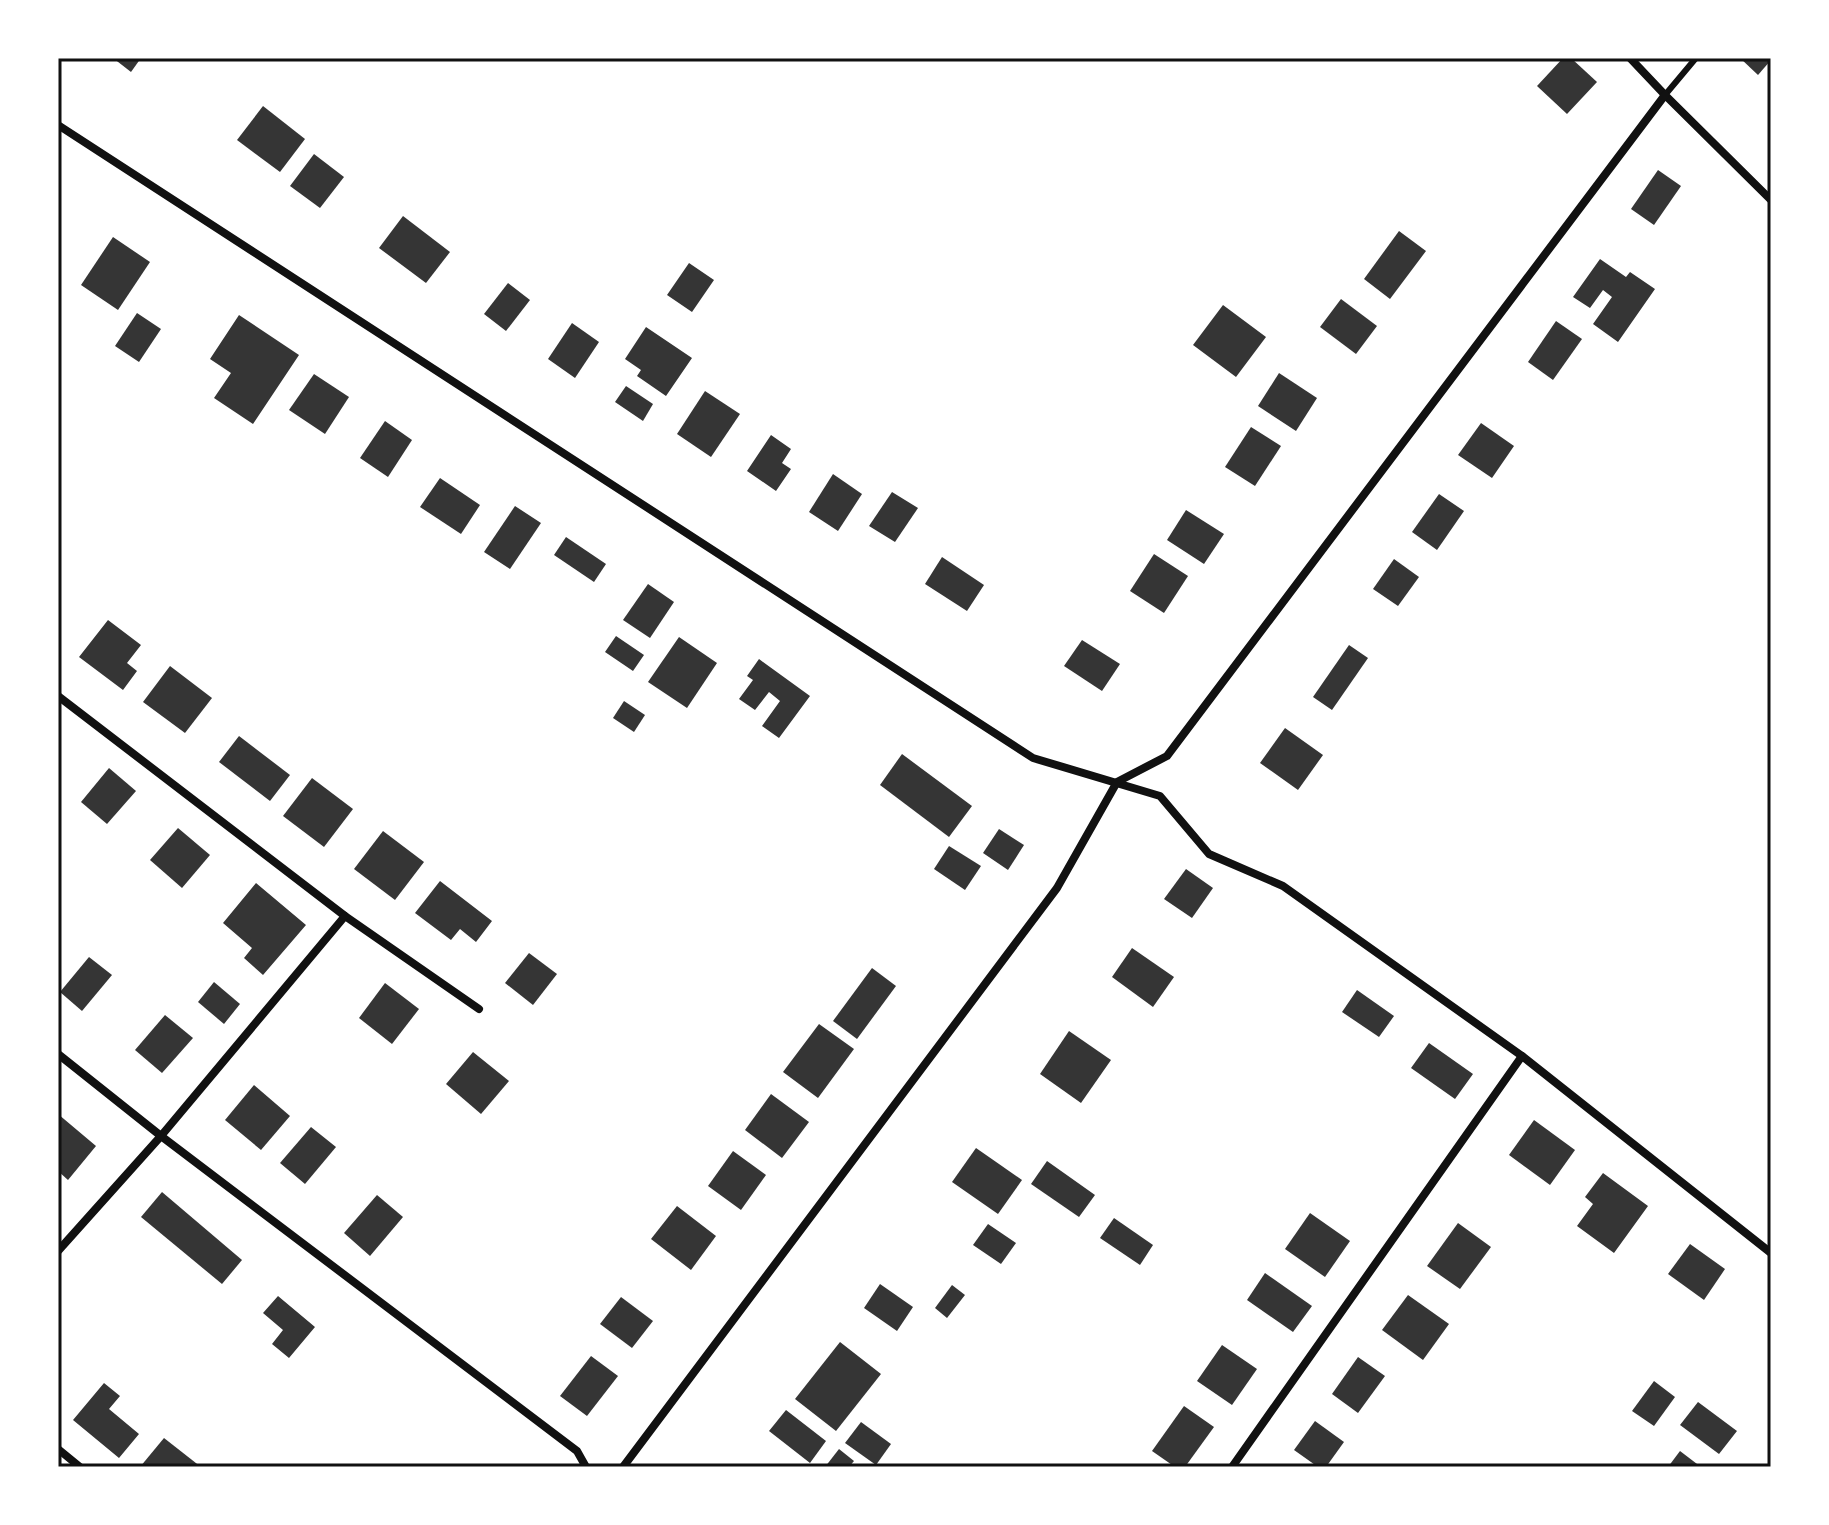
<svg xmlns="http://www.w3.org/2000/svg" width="1829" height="1525" font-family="Raleway,sans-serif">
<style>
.building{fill:#353535}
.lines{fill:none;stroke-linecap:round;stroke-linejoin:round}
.service{stroke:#111;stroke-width:6}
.minor{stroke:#111;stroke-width:8}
.neatline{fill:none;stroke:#111;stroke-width:3}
</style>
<rect width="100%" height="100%" fill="#fff"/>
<g class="building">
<path d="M113,58H141L131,72Z"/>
<path d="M1563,58H1571L1597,82L1567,114L1537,86Z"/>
<path d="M1740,58H1771V60L1758,75Z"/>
<path d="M263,106L305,139L280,172L237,140Z"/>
<path d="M314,154L344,177L320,208L290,186Z"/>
<path d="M1658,170L1681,186L1654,225L1631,209Z"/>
<path d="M403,216L450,252L426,283L379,248Z"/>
<path d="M1399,231L1426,251L1390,299L1364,279Z"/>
<path d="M113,237L150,262L118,310L81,285Z"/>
<path d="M1600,259L1626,277L1630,272L1655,289L1618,342L1593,324L1612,297L1603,290L1590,308L1573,297Z"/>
<path d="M689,263L714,280L692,312L667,295Z"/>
<path d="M508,283L530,300L506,331L484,314Z"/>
<path d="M1341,299L1377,326L1356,354L1320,327Z"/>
<path d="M1223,305L1266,337L1236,377L1193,345Z"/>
<path d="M137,313L161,329L139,362L115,346Z"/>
<path d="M239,315L299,355L253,424L214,398L231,373L210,359Z"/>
<path d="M1556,321L1582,339L1553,380L1528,362Z"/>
<path d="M572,323L599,342L575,378L548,359Z"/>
<path d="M646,327L692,358L666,396L637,376L641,370L625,359Z"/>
<path d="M1279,373L1317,398L1296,431L1258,406Z"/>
<path d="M314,374L349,397L325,434L289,410Z"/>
<path d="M626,386L653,404L643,421L615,402Z"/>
<path d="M705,391L740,414L711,457L677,434Z"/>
<path d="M385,421L412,440L388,477L360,458Z"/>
<path d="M1481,423L1514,446L1492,478L1458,455Z"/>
<path d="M1251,427L1281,446L1255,486L1225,467Z"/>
<path d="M771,435L791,449L782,463L791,469L776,491L747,471Z"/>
<path d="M833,474L862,494L838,531L809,512Z"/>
<path d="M440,478L480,505L461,534L420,507Z"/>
<path d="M892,492L918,508L895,542L869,526Z"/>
<path d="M1439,494L1464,511L1437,550L1412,532Z"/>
<path d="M515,506L541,523L510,569L484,552Z"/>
<path d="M1186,510L1224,534L1204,564L1167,540Z"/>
<path d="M566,537L606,564L594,582L554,555Z"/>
<path d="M1154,554L1188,576L1164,613L1130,591Z"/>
<path d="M942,557L984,585L967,611L925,584Z"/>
<path d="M1394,559L1419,577L1398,606L1373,589Z"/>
<path d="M648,584L674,602L650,638L623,620Z"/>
<path d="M108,620L141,645L127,663L137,671L123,690L79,657Z"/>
<path d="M616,636L644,655L633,671L605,652Z"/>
<path d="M679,637L717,663L687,708L648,682Z"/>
<path d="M1082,640L1120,664L1102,691L1064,666Z"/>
<path d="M1349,645L1368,658L1332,710L1313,697Z"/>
<path d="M759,659L810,696L779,738L762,726L780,701L769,692L755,710L739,699L753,680L747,676Z"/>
<path d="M170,666L212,698L185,733L143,702Z"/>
<path d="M624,701L645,715L634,732L613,718Z"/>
<path d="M1285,728L1323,755L1298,790L1260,763Z"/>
<path d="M239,736L290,775L270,801L219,762Z"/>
<path d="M902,754L972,806L949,837L880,785Z"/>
<path d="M109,768L136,791L107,824L81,802Z"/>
<path d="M312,778L353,809L324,847L283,816Z"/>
<path d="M178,828L210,855L182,888L150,860Z"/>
<path d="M999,829L1024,845L1008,870L983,853Z"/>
<path d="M383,831L424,862L395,900L354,869Z"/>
<path d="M949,846L981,866L965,890L934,869Z"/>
<path d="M1186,869L1213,888L1192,918L1164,899Z"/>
<path d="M440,881L492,921L476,942L460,929L451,940L415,913Z"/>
<path d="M256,883L306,925L263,975L244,958L252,948L223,923Z"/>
<path d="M1132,948L1174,977L1153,1007L1112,977Z"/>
<path d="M529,953L557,974L533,1005L505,983Z"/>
<path d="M89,957L112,975L82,1011L60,992Z"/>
<path d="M872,968L896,986L857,1039L833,1021Z"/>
<path d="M214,982L240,1004L224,1024L198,1002Z"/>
<path d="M385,983L419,1009L392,1044L359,1018Z"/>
<path d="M1357,990L1394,1016L1379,1037L1342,1012Z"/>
<path d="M165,1015L193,1038L162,1073L135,1050Z"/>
<path d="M819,1024L854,1049L818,1098L783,1072Z"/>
<path d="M1069,1031L1111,1060L1081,1103L1040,1074Z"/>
<path d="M1429,1043L1473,1074L1455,1099L1411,1068Z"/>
<path d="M473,1052L509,1081L481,1114L446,1084Z"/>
<path d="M254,1085L290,1116L261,1150L225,1120Z"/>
<path d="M771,1094L809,1122L782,1158L745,1130Z"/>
<path d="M58,1114L96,1146L68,1180L58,1171Z"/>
<path d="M1534,1120L1575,1150L1550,1185L1509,1155Z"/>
<path d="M311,1127L336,1147L305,1184L280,1163Z"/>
<path d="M976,1148L1022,1180L998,1214L952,1182Z"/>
<path d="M733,1151L766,1175L741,1210L708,1186Z"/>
<path d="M1047,1161L1095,1195L1079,1217L1031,1184Z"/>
<path d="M1603,1173L1648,1206L1614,1253L1577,1226L1593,1204L1585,1197Z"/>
<path d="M162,1192L242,1260L222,1284L141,1217Z"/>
<path d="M377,1195L403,1217L370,1256L344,1233Z"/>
<path d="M677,1206L716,1236L691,1270L651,1239Z"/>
<path d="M1310,1213L1350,1241L1325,1277L1285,1249Z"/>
<path d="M1114,1218L1153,1245L1140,1265L1100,1238Z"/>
<path d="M1458,1223L1491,1247L1460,1289L1427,1266Z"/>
<path d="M988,1224L1016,1243L1001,1264L973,1245Z"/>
<path d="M1690,1244L1725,1269L1704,1300L1668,1274Z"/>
<path d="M1265,1273L1312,1306L1293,1332L1247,1300Z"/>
<path d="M880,1284L913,1307L897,1331L864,1308Z"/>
<path d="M952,1285L965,1295L947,1318L935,1308Z"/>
<path d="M1408,1295L1449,1324L1423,1360L1382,1330Z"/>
<path d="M278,1296L315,1327L289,1358L272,1344L283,1330L263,1313Z"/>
<path d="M621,1297L653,1321L632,1348L600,1324Z"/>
<path d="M840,1342L881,1374L836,1431L795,1399Z"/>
<path d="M1222,1345L1257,1369L1232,1405L1197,1381Z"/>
<path d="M591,1356L618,1376L587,1416L560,1396Z"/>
<path d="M1358,1357L1385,1376L1358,1413L1332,1394Z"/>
<path d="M1654,1381L1675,1397L1654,1426L1632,1411Z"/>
<path d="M104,1383L120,1396L109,1409L139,1434L119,1458L73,1420Z"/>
<path d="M1698,1402L1737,1431L1719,1454L1680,1425Z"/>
<path d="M1184,1406L1214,1427L1185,1467H1175L1152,1451Z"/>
<path d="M786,1410L826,1441L810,1463L769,1431Z"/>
<path d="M1315,1421L1344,1442L1326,1467H1318L1294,1450Z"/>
<path d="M861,1422L891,1444L876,1465L845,1443Z"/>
<path d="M164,1438L201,1467H140Z"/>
<path d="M839,1449L854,1461L849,1467H825Z"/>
<path d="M1680,1451L1701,1467H1668Z"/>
</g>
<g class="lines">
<g class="service">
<path d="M710,58H736"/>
<path d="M1665,95L1696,58"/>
</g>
<g class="minor">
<path d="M1630,58L1665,95L1771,200"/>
<path d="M58,125L1033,758L1160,796L1209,854L1283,886L1522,1056L1771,1253"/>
<path d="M58,696L345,916L479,1009"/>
<path d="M58,1054L161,1136L577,1451L586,1467"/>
<path d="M58,1251L161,1136L345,916"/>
<path d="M58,1449L80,1467"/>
<path d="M623,1467L1057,888L1117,782L1167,756L1665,95"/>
<path d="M1232,1467L1522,1056"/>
</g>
</g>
<rect width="1829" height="1525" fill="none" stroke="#ffffff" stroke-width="120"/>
<rect x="60" y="60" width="1709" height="1405" class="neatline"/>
</svg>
